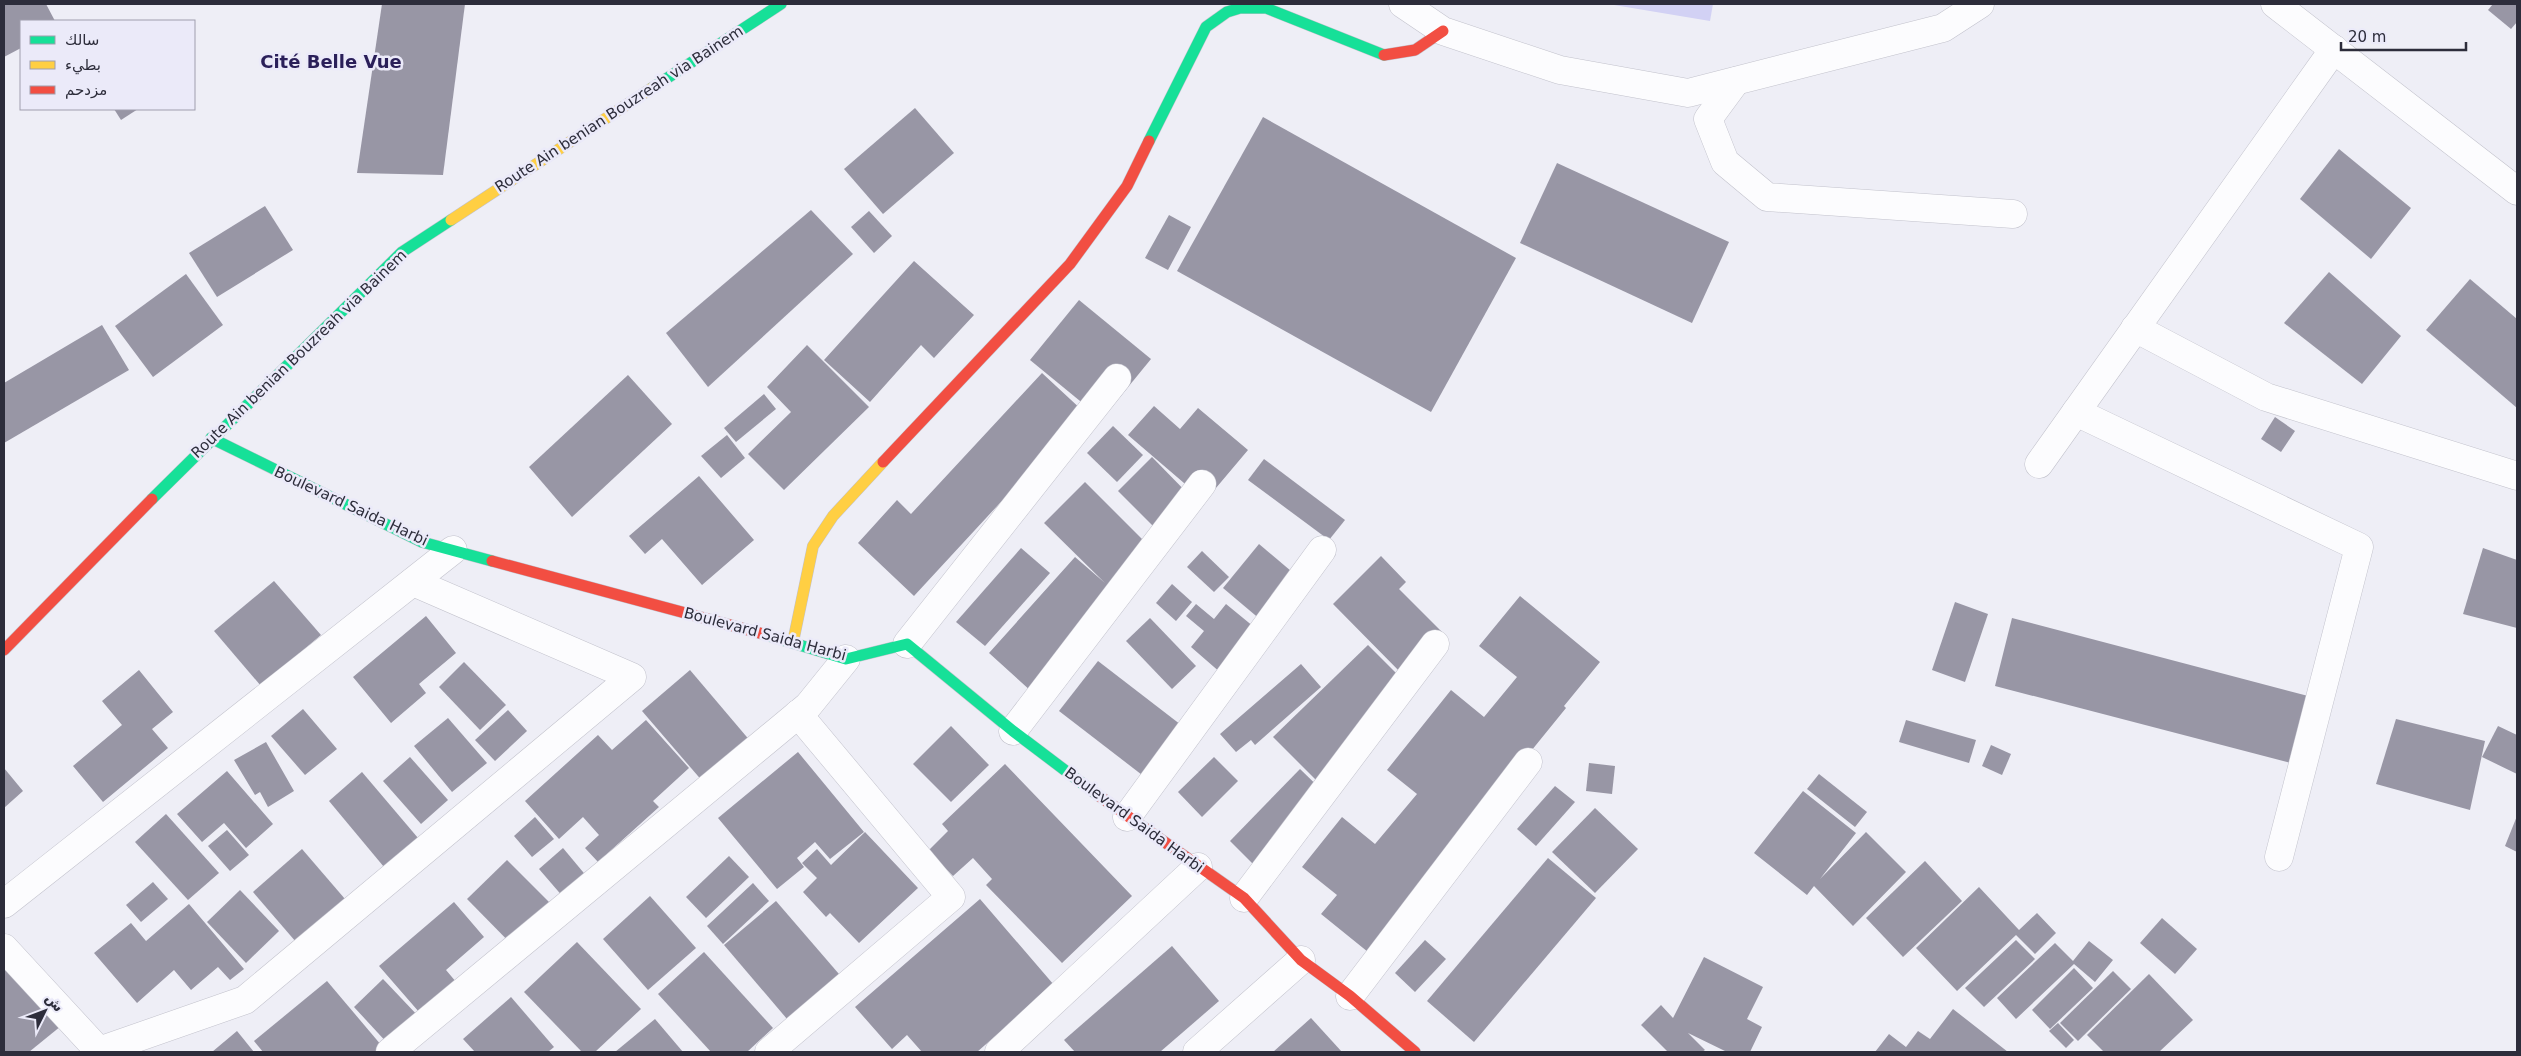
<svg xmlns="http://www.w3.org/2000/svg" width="2521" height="1056" font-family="'DejaVu Sans','Noto Sans Arabic',sans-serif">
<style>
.green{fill:#d2d1f4}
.building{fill:#9896a5}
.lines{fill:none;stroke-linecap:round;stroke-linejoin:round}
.street-casing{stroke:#c2c2cc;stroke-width:29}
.fast-casing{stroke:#c2c2cc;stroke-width:12}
.slow-casing{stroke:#c2c2cc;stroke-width:12}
.jam-casing{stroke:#c2c2cc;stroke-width:12}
.street{stroke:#fcfcfe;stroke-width:28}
.fast{stroke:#16e098;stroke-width:11}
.slow{stroke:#ffcf43;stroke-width:11}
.jam{stroke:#f24e42;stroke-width:11}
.labels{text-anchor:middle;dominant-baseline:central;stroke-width:5;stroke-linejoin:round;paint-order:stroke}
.street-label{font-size:15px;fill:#2d2d3b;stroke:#ebeaf9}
.quarter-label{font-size:18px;font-weight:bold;fill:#2a1f59;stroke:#ebeaf9}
</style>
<rect width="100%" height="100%" fill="#eeeef6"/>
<path class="green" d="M1608,4H1713L1710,21Z"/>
<g class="building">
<path d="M4,4H46L55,21H21V48L4,57Z"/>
<path d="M382,4H465L443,175L357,173Z"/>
<path d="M2493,4H2517V22L2511,29L2488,10Z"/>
<path d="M915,108L954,153L883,214L844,169Z"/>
<path d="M114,109H138L121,120Z"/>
<path d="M1263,117L1516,258L1431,412L1177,271Z"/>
<path d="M2339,149L2411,208L2371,259L2300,199Z"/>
<path d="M1557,163L1729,242L1692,323L1520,243Z"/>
<path d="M265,206L293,250L217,297L189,253Z"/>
<path d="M811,210L853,254L708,387L666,333Z"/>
<path d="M869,211L892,236L874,253L851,227Z"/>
<path d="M1169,215L1191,227L1168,270L1145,258Z"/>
<path d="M914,261L974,315L934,358L921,345L870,402L824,360Z"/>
<path d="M2329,272L2401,336L2362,384L2284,323Z"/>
<path d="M186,274L223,325L153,377L115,326Z"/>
<path d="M2470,279L2517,319V408L2426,330Z"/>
<path d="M1079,300L1151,359L1102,419L1030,360Z"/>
<path d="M102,325L129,370L4,443V383Z"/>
<path d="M807,345L869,407L784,490L748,454L791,412L767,387Z"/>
<path d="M1042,373L1084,412L914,596L858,543L897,500L911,514Z"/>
<path d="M628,375L672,424L572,517L529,467Z"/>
<path d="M764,394L776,409L736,442L724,428Z"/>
<path d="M1154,406L1180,429L1198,408L1248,450L1205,501L1128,435Z"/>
<path d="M2275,417L2295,431L2281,452L2261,439Z"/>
<path d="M1113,426L1143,455L1117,482L1087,453Z"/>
<path d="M727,435L745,458L721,478L701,456Z"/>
<path d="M1152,457L1197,503L1163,536L1118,491Z"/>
<path d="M1264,459L1345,520L1329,540L1248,480Z"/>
<path d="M699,476L754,540L702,585L662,539L645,554L629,536Z"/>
<path d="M1085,482L1155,552L1032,692L989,653L1075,557L1105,583L1044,523Z"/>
<path d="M1259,544L1304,582L1268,626L1223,588Z"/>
<path d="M1021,548L1050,573L985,646L956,622Z"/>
<path d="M2483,548L2517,560V628L2463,614Z"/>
<path d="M1202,551L1229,577L1214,592L1187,567Z"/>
<path d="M1381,556L1406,582L1399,589L1446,636L1405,677L1333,604Z"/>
<path d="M274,581L321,635L261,686L214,631Z"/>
<path d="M1172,584L1192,602L1176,621L1156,603Z"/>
<path d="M1520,596L1600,662L1564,706L1566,708L1368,952L1321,914L1337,895L1302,867L1342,817L1375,844L1417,794L1387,770L1451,690L1484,717L1517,677L1479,646Z"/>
<path d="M1955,602L1988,614L1965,682L1932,670Z"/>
<path d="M1196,604L1214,619L1226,604L1265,636L1229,680L1191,647L1204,631L1186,616Z"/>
<path d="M426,616L456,653L419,684L426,693L391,723L353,677Z"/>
<path d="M1150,618L1196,666L1172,689L1126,641Z"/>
<path d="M2012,618L2312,697L2295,764L1995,686Z"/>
<path d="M1368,645L1411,688L1316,780L1273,737Z"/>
<path d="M1098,661L1198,738L1159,788L1059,711Z"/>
<path d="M464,662L506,705L480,730L439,687Z"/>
<path d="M1301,664L1321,687L1255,745L1251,740L1236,752L1220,734Z"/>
<path d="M139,670L173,712L152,729L168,748L103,802L73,766L122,725L102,701Z"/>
<path d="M690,670L757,749L710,790L642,711Z"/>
<path d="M303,709L337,749L305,775L271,736Z"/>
<path d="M508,710L527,731L495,761L475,740Z"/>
<path d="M448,718L487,763L452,792L414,746Z"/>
<path d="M2396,719L2485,741L2470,810L2376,784Z"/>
<path d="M646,720L689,768L653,801L659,807L598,862L585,848L599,835L583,817L559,839L525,801L598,735L612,750Z"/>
<path d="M1906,720L1976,740L1969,763L1899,742Z"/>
<path d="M951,726L989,765L951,802L913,764Z"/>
<path d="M2498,726L2517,735V774L2482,757Z"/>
<path d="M266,742L294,791L268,807L260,792L255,795L234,760Z"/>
<path d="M1991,745L2011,754L2002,775L1982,766Z"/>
<path d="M798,752L864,832L830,859L815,842L797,858L804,867L777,889L718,818Z"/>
<path d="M410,757L448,800L421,824L383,781Z"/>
<path d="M1214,757L1238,781L1202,817L1178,792Z"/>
<path d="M1589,763L1615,766L1612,794L1586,791Z"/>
<path d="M1005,764L1132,896L1062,963L986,885L992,879L973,858L953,876L928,851L948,831L942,824Z"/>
<path d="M4,768L23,791L4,808Z"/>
<path d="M1300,769L1331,799L1260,871L1230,841Z"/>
<path d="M227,771L273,824L246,848L224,823L202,842L177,814Z"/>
<path d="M362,772L418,838L384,867L329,801Z"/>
<path d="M1819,774L1867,812L1855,827L1807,789Z"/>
<path d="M1555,786L1575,802L1536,846L1517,829Z"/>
<path d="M1803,791L1856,833L1820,879L1866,832L1906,872L1853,926L1814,886L1807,895L1754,853Z"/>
<path d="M1595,808L1638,849L1595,893L1552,852Z"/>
<path d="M166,814L219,873L188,900L135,842Z"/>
<path d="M2517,816V852L2505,846Z"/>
<path d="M535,817L554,839L532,857L514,836Z"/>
<path d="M227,830L249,855L230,871L208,846Z"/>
<path d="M865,832L918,888L859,943L830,913L826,917L803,892L817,878L802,863L817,849L831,865Z"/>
<path d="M563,848L588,878L564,898L539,869Z"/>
<path d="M302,849L345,899L296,942L253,892Z"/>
<path d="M729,856L749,877L706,918L686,897Z"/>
<path d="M1548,858L1596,898L1474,1042L1427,1001Z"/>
<path d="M507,860L563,916L523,956L467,899Z"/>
<path d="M1925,861L1962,901L1903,957L1866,918Z"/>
<path d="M153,882L168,899L141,922L126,905Z"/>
<path d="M753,883L769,901L723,944L707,926Z"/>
<path d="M1979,887L2019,930L2037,913L2056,933L2035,954L2016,935L1957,991L1916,948Z"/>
<path d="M240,890L279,931L246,963L207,922Z"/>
<path d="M650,896L696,948L648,990L603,939Z"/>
<path d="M980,899L1054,985L977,1052H922L907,1035L892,1049L855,1007Z"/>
<path d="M776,901L845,981L793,1026L724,945Z"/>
<path d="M454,902L484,937L446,970L462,989L426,1020L379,966Z"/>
<path d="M189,904L244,969L230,980L218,967L191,990L174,970L137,1003L94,953L131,923L146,941Z"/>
<path d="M2162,918L2197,949L2175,974L2140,943Z"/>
<path d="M1425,940L1446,959L1415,992L1395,973Z"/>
<path d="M2016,940L2035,959L1984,1007L1965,988Z"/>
<path d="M2089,941L2113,960L2095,982L2074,964L2016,1019L1997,998L2055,943L2073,961Z"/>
<path d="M577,942L641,1009L595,1052H582L524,992Z"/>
<path d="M1172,946L1219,1001L1160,1052H1075L1064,1040Z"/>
<path d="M704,952L773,1028L747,1052H711L658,994Z"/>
<path d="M4,957L61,1026L29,1052H4Z"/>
<path d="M1704,957L1763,987L1747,1019L1762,1027L1750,1052H1727L1688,1033L1705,1050L1702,1052H1668L1641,1025L1661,1005L1673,1018Z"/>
<path d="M2074,968L2093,988L2050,1029L2032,1010Z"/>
<path d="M2113,971L2131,989L2078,1041L2060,1023Z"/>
<path d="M2149,974L2193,1020L2159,1052H2104L2087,1035Z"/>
<path d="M383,979L420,1018L390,1046L354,1007Z"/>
<path d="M327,981L387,1052H263L254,1041Z"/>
<path d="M511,997L554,1047L548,1052H475L463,1039Z"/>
<path d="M1953,1009L2008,1052H1875L1889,1034L1906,1047L1918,1031L1930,1039Z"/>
<path d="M1311,1018L1342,1052H1273Z"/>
<path d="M655,1019L683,1052H615Z"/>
<path d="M2058,1023L2074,1040L2066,1048L2049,1031Z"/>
<path d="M237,1031L254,1052H212Z"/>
</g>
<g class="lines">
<defs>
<g id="street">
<path d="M1403,4L1443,31L1560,70L1688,93L1943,28L1980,4"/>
<path d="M2275,4L2517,191"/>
<path d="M1736,81L1708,119L1725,162L1767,197L2013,214"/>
<path d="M2135,328L2266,397L2517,476"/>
<path d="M2076,412L2359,547L2279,857"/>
<path d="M2039,464L2334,49"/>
<path d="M907,644L1117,378"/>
<path d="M1013,731L1202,484"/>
<path d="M1127,817L1322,550"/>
<path d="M1244,898L1435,644"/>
<path d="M4,904L453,550"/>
<path d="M4,948L100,1052"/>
<path d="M1350,996L1528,762"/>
<path d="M99,1051L245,1000L632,677L413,582"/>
<path d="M390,1052L808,706L846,659"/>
<path d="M769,1052L951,897L798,714"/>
<path d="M999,1052L1198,867"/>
<path d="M1197,1052L1301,960"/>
</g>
<g id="fast">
<path d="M652,88L781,4"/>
<path d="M1149,141L1206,27L1227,12L1240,8H1266L1384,55"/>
<path d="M211,438L422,542L492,561"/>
<path d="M152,499L402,252L451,220"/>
<path d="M763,634L846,659L907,644L1013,731L1095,793"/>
</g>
<g id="slow">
<path d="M451,220L652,88"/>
<path d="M793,642L813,546L833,516L883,462"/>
</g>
<g id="jam">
<path d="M1384,55L1415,50L1443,31"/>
<path d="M883,462L1070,264L1127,186L1149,141"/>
<path d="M492,561L763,634"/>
<path d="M4,650L152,499"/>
<path d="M1095,793L1244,898L1301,960L1350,996L1415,1052"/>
</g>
</defs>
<use href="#street" class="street-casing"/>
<use href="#fast" class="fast-casing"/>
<use href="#slow" class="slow-casing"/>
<use href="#jam" class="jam-casing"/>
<use href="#street" class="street"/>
<use href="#fast" class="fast"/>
<use href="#slow" class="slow"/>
<use href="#jam" class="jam"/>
</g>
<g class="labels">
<g class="street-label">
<text transform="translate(619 109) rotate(-33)">Route Ain benian Bouzreah via Bainem</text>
<text transform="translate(299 354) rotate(-44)">Route Ain benian Bouzreah via Bainem</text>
<text transform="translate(351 506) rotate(25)">Boulevard Saida Harbi</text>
<text transform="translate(765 634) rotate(15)">Boulevard Saida Harbi</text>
<text transform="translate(1134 820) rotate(36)">Boulevard Saida Harbi</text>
</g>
<g class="quarter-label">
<text x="331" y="61">Cité Belle Vue</text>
</g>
</g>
<rect width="2521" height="1056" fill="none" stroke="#2d2d3b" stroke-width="10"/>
<rect x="20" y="20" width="175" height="90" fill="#ebeaf9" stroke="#9f9ead"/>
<rect x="30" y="36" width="25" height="8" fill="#16e098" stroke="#9f9ead"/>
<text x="65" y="45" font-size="15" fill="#2d2d3b">سالك</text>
<rect x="30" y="61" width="25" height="8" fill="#ffcf43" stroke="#9f9ead"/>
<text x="65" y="70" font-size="15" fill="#2d2d3b">بطيء</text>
<rect x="30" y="86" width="25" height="8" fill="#f24e42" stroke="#9f9ead"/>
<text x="65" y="95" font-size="15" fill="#2d2d3b">مزدحم</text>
<g transform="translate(45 1011) rotate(48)" stroke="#ebeaf9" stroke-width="4" paint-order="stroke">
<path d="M0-4L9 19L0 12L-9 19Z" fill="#2d2d3b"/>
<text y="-8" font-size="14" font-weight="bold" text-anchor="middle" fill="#2d2d3b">ش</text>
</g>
<path d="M2341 42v8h125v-8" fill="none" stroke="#2d2d3b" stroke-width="2.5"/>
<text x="2348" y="42" font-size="15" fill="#2d2d3b" stroke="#ebeaf9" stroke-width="4" paint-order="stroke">20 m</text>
</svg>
